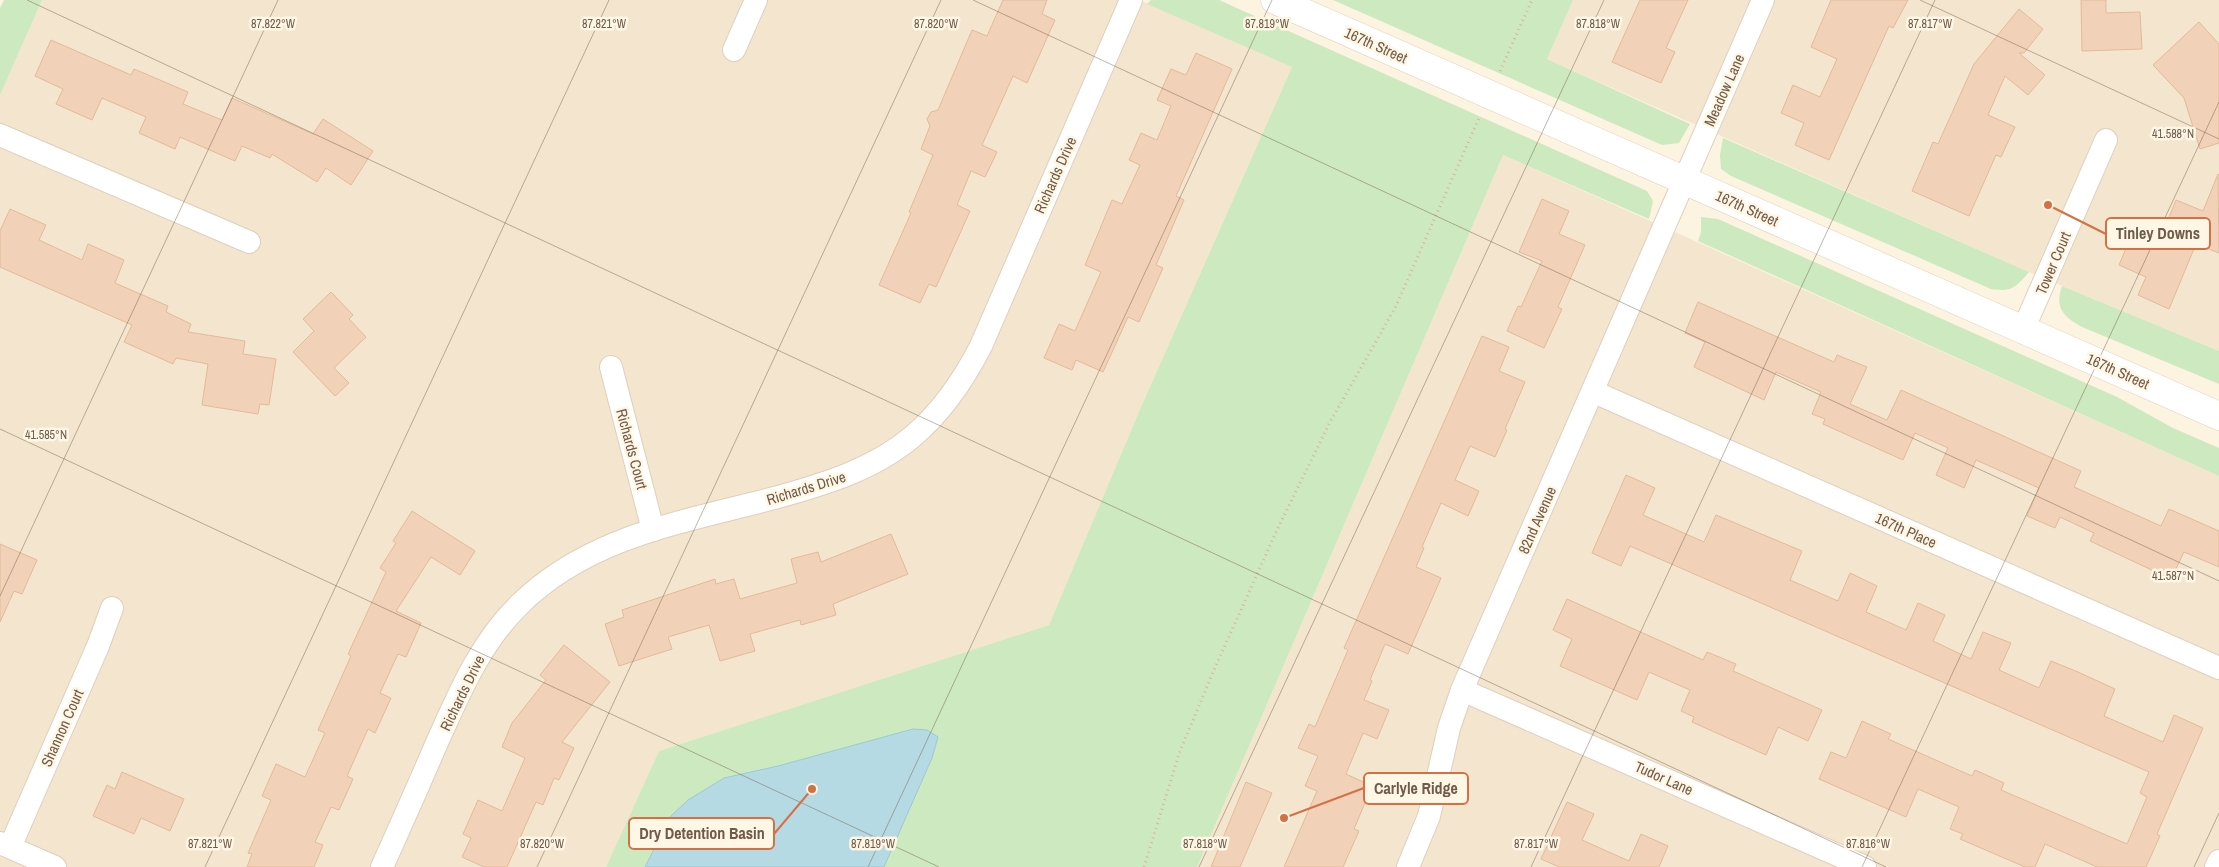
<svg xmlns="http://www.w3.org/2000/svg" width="2219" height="867" font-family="'Archivo Narrow',sans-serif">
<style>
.residential{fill:#f3e5ce}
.green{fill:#cde9bf}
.water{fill:#b5dae4;stroke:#9bc9d6}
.building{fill:#f1d2b8;stroke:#e3ba98}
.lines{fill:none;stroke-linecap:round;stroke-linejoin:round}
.street-casing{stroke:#dfcfbc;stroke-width:24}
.secondary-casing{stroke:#e4d1ba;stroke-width:29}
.path{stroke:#d5b69b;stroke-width:3;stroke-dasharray:1 4;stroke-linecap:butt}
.street{stroke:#fff;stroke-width:22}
.secondary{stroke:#fff;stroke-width:28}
.ticks{fill:none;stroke:#725a48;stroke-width:1;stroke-opacity:0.45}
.labels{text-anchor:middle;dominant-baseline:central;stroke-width:5;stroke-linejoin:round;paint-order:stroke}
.street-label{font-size:15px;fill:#725a48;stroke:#fff7e5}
.ticks-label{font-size:12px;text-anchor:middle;fill:#725a48;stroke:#fff7e5;stroke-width:5;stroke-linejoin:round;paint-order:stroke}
.leader{fill:none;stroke:#d57045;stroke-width:2}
.callout-dot{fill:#d57045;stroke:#fff7e5;stroke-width:2}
.callout{fill:#fff7e5;stroke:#d57045;stroke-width:2}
.callout-label{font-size:16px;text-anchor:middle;font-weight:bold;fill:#725a48}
</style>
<rect width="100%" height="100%" fill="#fcf3e0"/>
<g class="residential">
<path d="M42,0H1139L1292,67L1141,407L1049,625L659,751L606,867H0V95Z"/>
<path d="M1573,0H2219V351L2029,272L1547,59Z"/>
<path d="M1503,155L2219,476V867H1197Z"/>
</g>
<g class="green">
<path d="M4,0H42L0,95V8Z"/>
<path d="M1151,0H1219L1647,191L1653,201L1649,219L1503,155L1197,867H606L659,751L1049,625L1141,407L1292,67L1147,4Z"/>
<path d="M1333,0H1573L1547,59L1690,124L1679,143L1662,145Z"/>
<path d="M1723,138L2029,272C2015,288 2012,292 1991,289L1731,176L1721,169L1720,155Z"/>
<path d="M1701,217L1718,219L2117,397L2173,428L2219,448V476L1698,241L1701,232Z"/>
<path d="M2062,286L2219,351V384L2082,327C2064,317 2054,308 2062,286Z"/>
</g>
<path class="water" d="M913,729L927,730L938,737L932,758L884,867H645L670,817L688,800L724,778L778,766Z"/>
<g class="building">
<path d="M1003,0H1047L1042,14L1055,20L1027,83L1013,76L982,145L997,152L985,177L971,171L957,205L970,211L936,287L929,284L920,303L879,285L911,213L909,212L933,155L921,149L930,126L927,119L931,112L938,110L972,30L987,36Z"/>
<path d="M1640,0H1688L1666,48L1675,52L1661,83L1612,62Z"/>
<path d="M1831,0H1908L1893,28L1889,26L1829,160L1795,145L1804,123L1781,113L1793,85L1820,97L1837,59L1811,47Z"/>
<path d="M2081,0H2106V13L2140,12L2142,49L2082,51Z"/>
<path d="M2019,9L2043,29L2024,53H2019L2045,75L2028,95L2005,76L1988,115L2015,127L2001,157L1996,155L1969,216L1912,191L1933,142L1938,144L1974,64Z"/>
<path d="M2199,22L2219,44V143L2200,149L2184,98L2153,65Z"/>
<path d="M51,40L131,75L134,69L188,92L183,104L222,120L232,98L313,134L323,119L373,151L351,185L326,168L317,182L272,154L270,158L242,146L235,161L180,137L175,149L139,133L146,117L102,98L92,120L56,104L63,89L35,76Z"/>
<path d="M1196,53L1232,69L1176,196L1184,200L1156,265L1163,268L1139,322L1128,317L1103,372L1076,360L1072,370L1044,358L1059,324L1075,331L1101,272L1085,265L1112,200L1122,204L1140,165L1129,160L1141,133L1157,140L1171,106L1157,100L1171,69L1186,75Z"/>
<path d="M2218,174L2219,253L2196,244L2169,309L2138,295L2146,277L2119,265L2132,234L2158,245L2176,200L2203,211Z"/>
<path d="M1542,199L1569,211L1559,234L1585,245L1558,307L1562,309L1544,348L1507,331L1518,306L1521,307L1542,261L1519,252Z"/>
<path d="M10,209L46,225L39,240L82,260L88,244L124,260L115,283L168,306L166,312L191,324L188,332L245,341L243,354L276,359L269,405L260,404L258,414L202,405L208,364L176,358L173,364L124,342L132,325L0,267V231Z"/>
<path d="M331,292L353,315L349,319L366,337L334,368L349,383L335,396L293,352L314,331L303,319Z"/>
<path d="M1698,302L1834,362L1837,355L1867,367L1850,404L1887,420L1901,390L2081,471L2074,487L2161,526L2169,509L2219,531V567L2184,552L2171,579L2090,541L2094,533L2060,517L2055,528L2027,516L2039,488L1976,460L1964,488L1936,475L1948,448L1915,433L1903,460L1823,424L1825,419L1812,414L1821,392L1776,372L1764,400L1694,367L1705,342L1685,333Z"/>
<path d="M1482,336L1509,347L1499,371L1525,382L1505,429L1507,430L1495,457L1470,446L1455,480L1479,491L1468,516L1441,503L1422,547L1424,548L1416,567L1441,578L1408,654L1385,644L1370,680L1372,681L1364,700L1389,710L1377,739L1363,733L1346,774L1372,786L1354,829L1359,831L1343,867H1284L1317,791L1305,786L1318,756L1298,748L1309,724L1315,727L1348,650L1344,648Z"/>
<path d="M1626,475L1655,488L1643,515L1704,542L1716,515L1802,551L1790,580L1838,601L1850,573L1877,586L1866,612L1906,630L1918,603L1945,615L1933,641L1971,659L1983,632L2011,643L1999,670L2039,688L2051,661L2078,672L2115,689L2104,716L2163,742L2174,715L2203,728L2157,834L2160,836L2146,867H2097L2045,844L2035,867H2025L1960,839L1963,834L1950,829L1959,807L1918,789L1906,817L1819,779L1831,752L1846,758L1862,721L1891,734L1888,739L1972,776L1975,770L2004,783L2001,790L2127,844L2147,797L2140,793L2149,772L1630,546L1621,566L1592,553Z"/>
<path d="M412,511L475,551L460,575L431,557L396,611L421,623L406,657L398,654L380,693L391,698L375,733L368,729L347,776L353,779L339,810L331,807L315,842L323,845L314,867H247L252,854L248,853L271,800L262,796L276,764L305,777L325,733L318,730L351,656L348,654L386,572L380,568L396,543L393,541Z"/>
<path d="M891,534L908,574L833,604L836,615L801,625L800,620L750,634L755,651L720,661L709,625L668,637L672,649L619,666L605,624L624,617L622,610L715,579L716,584L734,579L740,599L797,583L791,559L818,552L821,562Z"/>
<path d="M0,544L37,560L22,594L14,591L0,622Z"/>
<path d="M1567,599L1703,660L1707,652L1736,664L1733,671L1822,710L1808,741L1778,727L1766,755L1692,722L1694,717L1681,711L1690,690L1649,672L1637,700L1560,666L1572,639L1553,630Z"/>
<path d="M564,645L610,682L562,742L574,748L559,780L554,778L543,805L536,802L507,867H484L462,857L471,838L463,834L478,800L502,811L525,758L502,747L512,723L546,680L540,675Z"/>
<path d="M122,772L184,799L170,831L141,818L134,834L93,816L107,785L115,789Z"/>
<path d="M1246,782L1272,793L1240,867H1211Z"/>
<path d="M1567,802L1594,814L1582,840L1629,861L1641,834L1668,846L1659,867H1559L1541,859Z"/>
</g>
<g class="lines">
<defs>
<g id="street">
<path d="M734,50L756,0"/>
<path d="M0,135L249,242"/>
<path d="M2023,330L2106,140"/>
<path d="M611,367L653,530"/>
<path d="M1594,392L2219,668"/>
<path d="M1462,690L1865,867"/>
<path d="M0,843L55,867"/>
<path d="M10,847L98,646L112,608"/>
<path d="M382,867C400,827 418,787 435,747C458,696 479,644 519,605C590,535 685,522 778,497C825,484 874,469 912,437C942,412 963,381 981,346L1131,0"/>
<path d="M1408,867L1429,816L1449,728L1462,690L1763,0"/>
<path d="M2216,867L2219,861"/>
</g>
<path id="secondary" d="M1275,0L2219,416"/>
</defs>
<use href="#street" class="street-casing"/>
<use href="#secondary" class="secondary-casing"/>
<g class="path">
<path d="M1500,71L1532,0"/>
<path d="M1144,867L1180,751L1214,670L1276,532L1329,424L1395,308L1479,118"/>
</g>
<use href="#street" class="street"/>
<use href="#secondary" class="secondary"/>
</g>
<path class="ticks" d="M27,0L1886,867M973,0L2219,581M1920,0L2219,139M0,429L939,867M0,596L278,0M205,867L609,0M537,867L941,0M868,867L1272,0M1199,867L1604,0M1531,867L1935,0M1862,867L2219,102M2194,867L2219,813"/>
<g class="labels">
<g class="street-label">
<text transform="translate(1376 45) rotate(24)">167th Street</text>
<text transform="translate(1724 90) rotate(-66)">Meadow Lane</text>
<text transform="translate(1055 175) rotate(-66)">Richards Drive</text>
<text transform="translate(1747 208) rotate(24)">167th Street</text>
<text transform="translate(2053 263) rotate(-67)">Tower Court</text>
<text transform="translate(2118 371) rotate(24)">167th Street</text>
<text transform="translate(632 449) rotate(75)">Richards Court</text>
<text transform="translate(806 488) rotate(-17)">Richards Drive</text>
<text transform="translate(1537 520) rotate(-66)">82nd Avenue</text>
<text transform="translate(1906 530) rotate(24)">167th Place</text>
<text transform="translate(462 693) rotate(-64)">Richards Drive</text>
<text transform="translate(62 728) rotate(-66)">Shannon Court</text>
<text transform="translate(1664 778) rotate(24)">Tudor Lane</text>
</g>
</g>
<g class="ticks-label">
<text x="273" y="28">87.822°W</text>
<text x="604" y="28">87.821°W</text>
<text x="936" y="28">87.820°W</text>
<text x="1267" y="28">87.819°W</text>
<text x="1598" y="28">87.818°W</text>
<text x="1930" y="28">87.817°W</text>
<text x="2173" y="138">41.588°N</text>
<text x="46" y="439">41.585°N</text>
<text x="2173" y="580">41.587°N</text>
<text x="210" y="848">87.821°W</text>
<text x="542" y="848">87.820°W</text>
<text x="873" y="848">87.819°W</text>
<text x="1205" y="848">87.818°W</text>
<text x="1536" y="848">87.817°W</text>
<text x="1868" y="848">87.816°W</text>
</g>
<path class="leader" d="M2048 205L2106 234M1284 818L1364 788M812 789L774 834"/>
<g class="callout-dot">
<circle cx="2048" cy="205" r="5"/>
<circle cx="1284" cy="818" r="5"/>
<circle cx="812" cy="789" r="5"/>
</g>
<g class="callout">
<rect x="2106" y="218" width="104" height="31" rx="5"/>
<rect x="1364" y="773" width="104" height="31" rx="5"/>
<rect x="629" y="818" width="145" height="31" rx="5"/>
</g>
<g class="callout-label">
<text x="2158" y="239">Tinley Downs</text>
<text x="1416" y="794">Carlyle Ridge</text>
<text x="702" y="839">Dry Detention Basin</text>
</g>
</svg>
